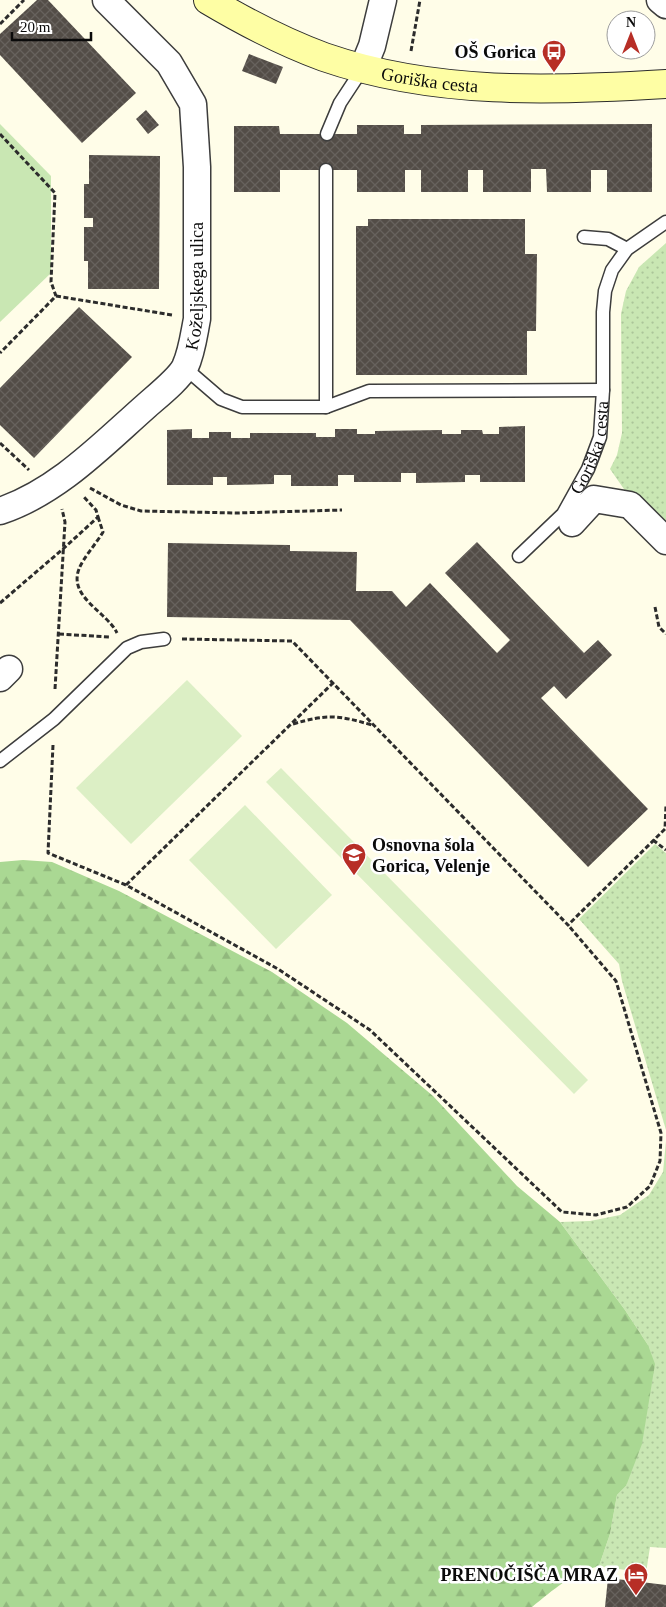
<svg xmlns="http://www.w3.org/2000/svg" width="666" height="1607" font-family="'Times New Roman',serif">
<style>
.grass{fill:url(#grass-dots)}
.forest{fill:url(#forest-firs)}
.park{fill:#c9e7b3}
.pitch{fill:#dcefc5}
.building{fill:url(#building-cross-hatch)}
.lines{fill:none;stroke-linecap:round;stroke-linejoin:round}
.lane-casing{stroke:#3d3d3d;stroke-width:15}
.street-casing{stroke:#3d3d3d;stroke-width:29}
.secondary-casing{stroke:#2c2c2c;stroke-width:30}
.path{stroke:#2c2c2c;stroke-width:3;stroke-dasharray:5 2.5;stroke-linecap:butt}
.lane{stroke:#fff;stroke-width:12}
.street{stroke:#fff;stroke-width:26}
.secondary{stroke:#fefea4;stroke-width:28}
.labels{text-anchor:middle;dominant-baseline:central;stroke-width:5;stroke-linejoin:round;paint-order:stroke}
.poi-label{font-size:18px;font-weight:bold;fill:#0a0a0a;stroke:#fff;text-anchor:end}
.street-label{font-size:18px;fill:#0a0a0a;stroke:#fff}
</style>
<defs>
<pattern id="grass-dots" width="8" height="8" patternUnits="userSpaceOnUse" patternTransform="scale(1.25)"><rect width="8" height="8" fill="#c9e7b3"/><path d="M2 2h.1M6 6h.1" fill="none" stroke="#abc599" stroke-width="1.8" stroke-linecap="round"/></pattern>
<pattern id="forest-firs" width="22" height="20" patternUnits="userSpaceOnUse" patternTransform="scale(1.25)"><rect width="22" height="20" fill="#aad893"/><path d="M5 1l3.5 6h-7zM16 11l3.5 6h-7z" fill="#91b87d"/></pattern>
<pattern id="building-cross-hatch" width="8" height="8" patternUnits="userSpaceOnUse" patternTransform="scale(1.25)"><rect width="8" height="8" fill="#534d47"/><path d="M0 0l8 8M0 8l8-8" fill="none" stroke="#67625d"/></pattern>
</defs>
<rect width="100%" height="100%" fill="#fffde8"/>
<g class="grass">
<path d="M666,243V538L633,502L610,469L617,455L622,433L621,314L626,291L639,267Z"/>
<path d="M655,844L666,853V1130L622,981L619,964L579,919Z"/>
<path d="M666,1141V1548L650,1547L646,1573L599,1566L610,1534L617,1495L626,1486L648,1345L625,1310L560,1222L590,1221L620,1215L649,1195L663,1172Z"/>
</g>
<path class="forest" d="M23,860L52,862L119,891L272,972L347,1023L433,1096L517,1186L560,1222L625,1310L648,1345L655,1364L642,1444L626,1486L617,1495L610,1534L599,1566C572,1573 553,1590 532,1607H0V862Z"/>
<path class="park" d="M0,124L51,176V273L0,322Z"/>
<g class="pitch">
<path d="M187,680L242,736L131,844L76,788Z"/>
<path d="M281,768L588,1080L574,1094L266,782Z"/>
<path d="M245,805L332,895L276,949L189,860Z"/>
</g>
<g class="building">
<path d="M37,0H48L136,93L82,143L0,55V34Z"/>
<path d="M249,54L283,67L276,84L242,71Z"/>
<path d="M146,110L159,125L148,134L136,119Z"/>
<path d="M652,124V192H607V170H591V192H547L546,169H531V192H483V170H468V192H421V170H405V192H357V170H280V192H234V126H279L280,134H357V125H404V134H421V125Z"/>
<path d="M89,155L160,156L159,289H88V261H84V227H93V218H84V184H89Z"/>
<path d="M368,219H525V254H537L536,331H527V375H356V226H368Z"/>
<path d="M79,307L132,357L34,458L0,425V388Z"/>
<path d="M525,426V482H480V475H465V482L416,483V473H401V482H354V475H338V486H291V475H274V484L227,485V477H213V485H167V430L192,429V438H209V432H231V438H250V433H316V437H335V429H357V434H375V431L442,430V434H461V430H482L483,434H499V427Z"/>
<path d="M477,542L584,653L598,640L612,655L566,699L554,686L541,698L648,809L588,867L350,620L167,617L168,543L290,545V551L357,552L356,591H392L406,607L430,583L497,653L510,640L445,573Z"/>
<path d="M608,1578L666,1585V1607H605Z"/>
</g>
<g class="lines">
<defs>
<g id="lane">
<path d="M327,134L340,103L363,68"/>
<path d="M326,170V407"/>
<path d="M584,237L608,239L627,249"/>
<path d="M185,368L221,399L242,407H326L369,391L603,390"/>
<path id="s1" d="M519,556L563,514L588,469L600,437L603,390V312L605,291L612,270L627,249L666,222"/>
<path d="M0,761L54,719L127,648L141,642L164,639"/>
</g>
<g id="street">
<path d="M660,0L666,5"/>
<path d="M363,68L372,46L383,0"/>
<path id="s2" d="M0,511C57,492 101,446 145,407C156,397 179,379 185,367C192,352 194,334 197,319V167L193,104L169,63L106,0"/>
<path d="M572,523L594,499L630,505L666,541"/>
<path d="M0,678L9,669"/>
</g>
<g id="secondary">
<path id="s3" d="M208,0C245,22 283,42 324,57C434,95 552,91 666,84"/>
</g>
</defs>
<use href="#lane" class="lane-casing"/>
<use href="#street" class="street-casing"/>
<use href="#secondary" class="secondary-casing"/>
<g class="path">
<path d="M0,24L24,0"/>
<path d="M411,51L420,0"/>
<path d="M0,134L55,193L51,282L56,296L0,353"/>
<path d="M56,296L172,315"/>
<path d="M0,443L29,470"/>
<path d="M90,488L121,505L141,511L236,513L342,510"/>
<path d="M98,517L103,532C96,544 83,558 79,569C68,597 107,612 117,633"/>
<path d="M0,603L63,549L98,517L96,510L83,496"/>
<path d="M655,607L659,627L666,634"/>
<path d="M59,634L110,637"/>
<path d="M182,639L292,641L568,925L665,829L666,805"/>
<path d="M55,689L65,522L62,509"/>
<path d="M293,724C327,714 338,715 372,725"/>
<path d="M53,745L48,853L126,885L278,969L370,1030L562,1212L596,1215L627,1207L650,1186L660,1161L661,1133L616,981L568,925"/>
<path d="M653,840L666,850"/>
<path d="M126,885L334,682"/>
</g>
<use href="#lane" class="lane"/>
<use href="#street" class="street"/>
<use href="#secondary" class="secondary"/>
</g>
<defs>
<symbol id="bus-pin" viewBox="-11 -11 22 30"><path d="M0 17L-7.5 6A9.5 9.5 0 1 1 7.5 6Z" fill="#b72e26" stroke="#fff"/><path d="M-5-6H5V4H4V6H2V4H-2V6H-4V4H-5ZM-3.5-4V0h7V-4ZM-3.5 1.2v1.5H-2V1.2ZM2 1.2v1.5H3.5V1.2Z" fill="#fff"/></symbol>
<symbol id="school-pin" viewBox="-11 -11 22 30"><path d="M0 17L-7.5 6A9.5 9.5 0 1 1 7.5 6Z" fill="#b72e26" stroke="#fff"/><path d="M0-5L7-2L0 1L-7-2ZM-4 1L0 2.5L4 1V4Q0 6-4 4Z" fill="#fff"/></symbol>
<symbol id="hotel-pin" viewBox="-11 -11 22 30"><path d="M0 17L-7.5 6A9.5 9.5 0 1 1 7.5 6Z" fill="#b72e26" stroke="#fff"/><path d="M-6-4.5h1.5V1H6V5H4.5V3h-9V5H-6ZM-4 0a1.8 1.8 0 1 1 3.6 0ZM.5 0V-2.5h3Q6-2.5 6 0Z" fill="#fff"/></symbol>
</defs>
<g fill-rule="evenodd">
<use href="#bus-pin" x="540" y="38" width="28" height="38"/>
<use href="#school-pin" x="340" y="841" width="28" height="38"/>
<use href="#hotel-pin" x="622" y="1561" width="28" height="38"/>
</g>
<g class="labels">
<g class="poi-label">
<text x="536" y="52">OŠ Gorica</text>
<text x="372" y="845" text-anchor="start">Osnovna šola<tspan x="372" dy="21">Gorica, Velenje</tspan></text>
<text x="618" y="1575">PRENOČIŠČA MRAZ</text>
</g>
<g class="street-label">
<text stroke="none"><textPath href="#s3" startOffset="238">Goriška cesta</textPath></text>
<text stroke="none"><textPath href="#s2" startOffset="319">Koželjskega ulica</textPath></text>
<text stroke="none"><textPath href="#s1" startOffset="134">Goriška cesta</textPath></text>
</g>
</g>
<g transform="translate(631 35)"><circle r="24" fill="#ffffff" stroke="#9d9d9d"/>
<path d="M0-4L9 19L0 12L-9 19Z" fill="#b72e26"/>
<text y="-8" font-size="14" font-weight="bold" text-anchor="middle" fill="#0a0a0a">N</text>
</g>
<path d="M12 32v8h79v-8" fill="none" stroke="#0a0a0a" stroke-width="2.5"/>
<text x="20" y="32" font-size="15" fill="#0a0a0a" stroke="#ffffff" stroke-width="4" paint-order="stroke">20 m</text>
</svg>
